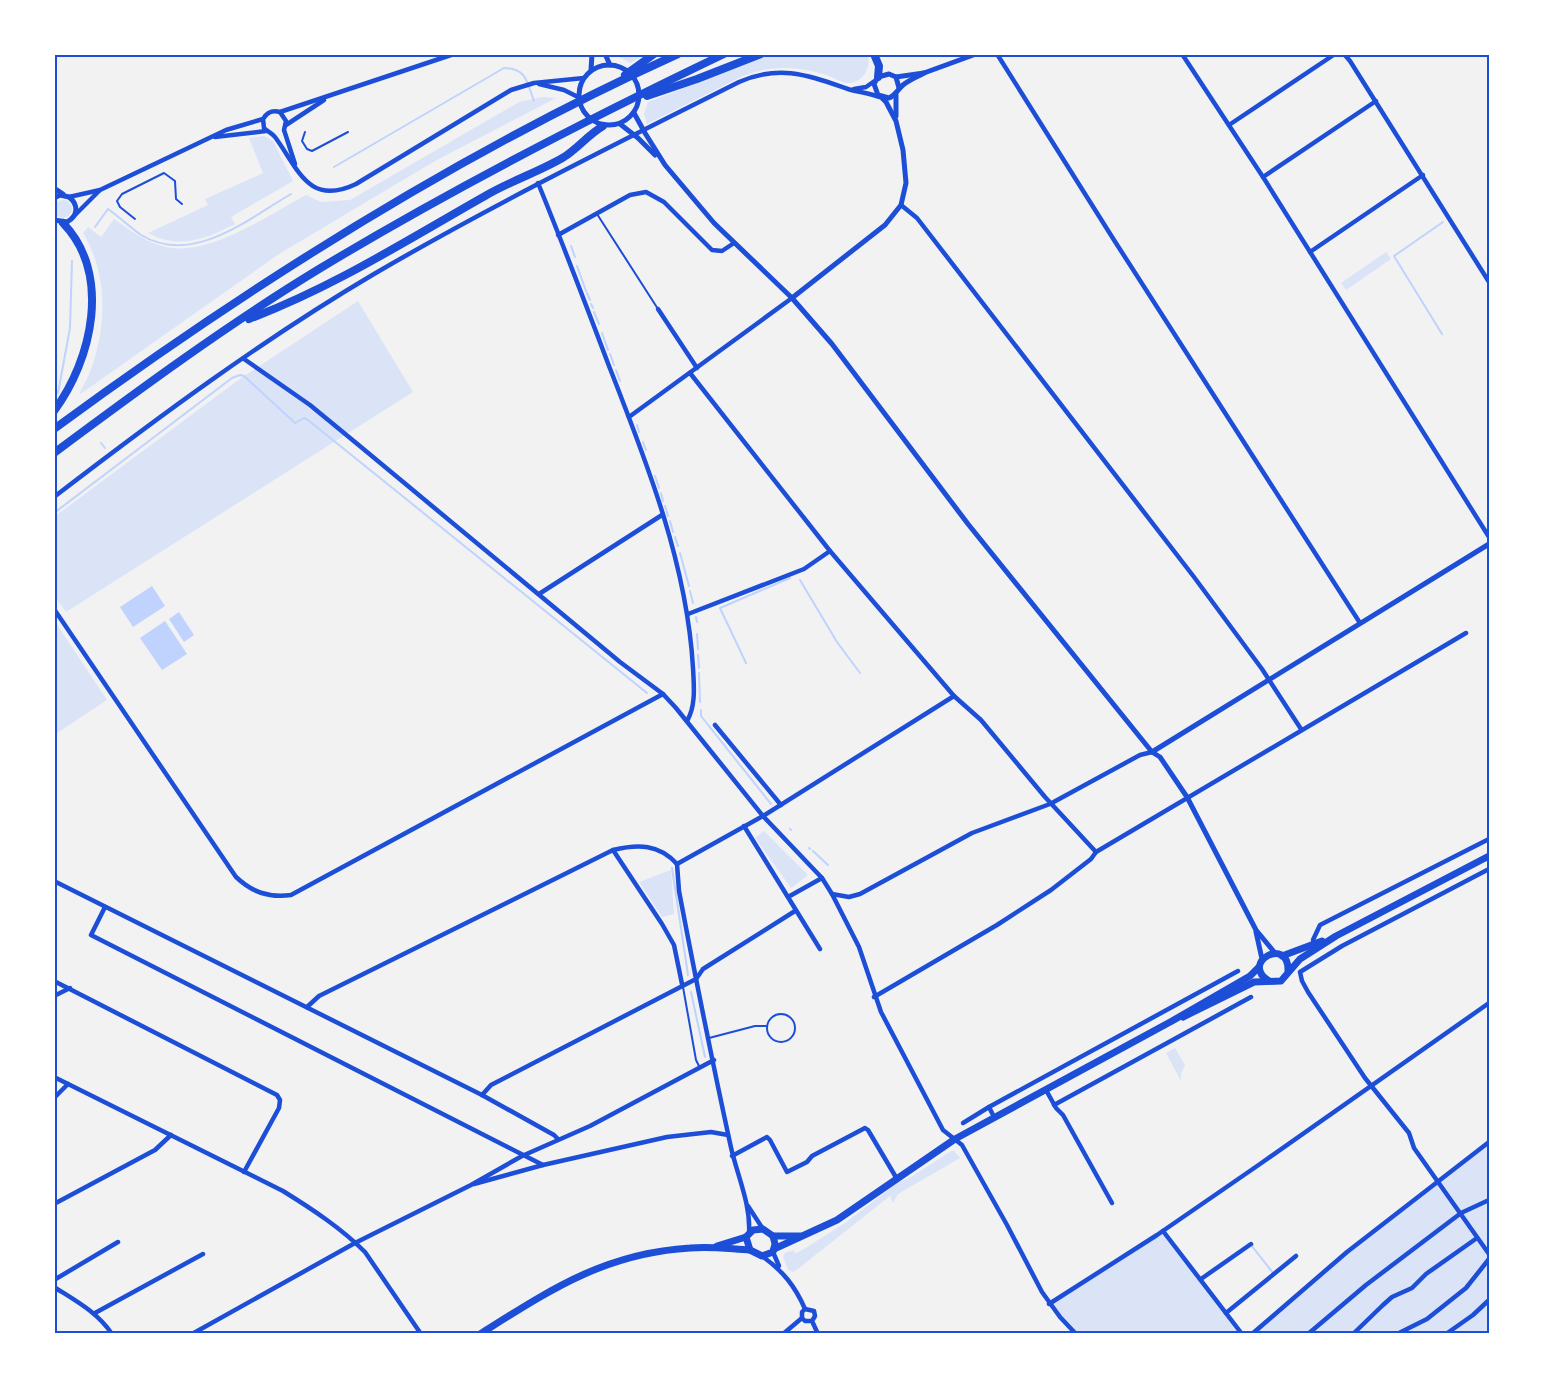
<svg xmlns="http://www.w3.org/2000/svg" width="1543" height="1388" font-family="Poppins,sans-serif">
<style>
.green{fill:#dbe4f7}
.water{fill:#bfd3fe}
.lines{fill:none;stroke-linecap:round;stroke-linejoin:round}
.stream{stroke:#bfd3fe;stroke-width:2}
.service{stroke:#1d4ed8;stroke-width:2}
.minor{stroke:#1d4ed8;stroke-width:4.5}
.tertiary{stroke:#1d4ed8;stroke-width:5}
.primary{stroke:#1d4ed8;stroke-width:7}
.motorway{stroke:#1d4ed8;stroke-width:8}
.neatline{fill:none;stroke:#1d4ed8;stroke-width:2}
</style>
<rect width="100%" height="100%" fill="#f2f2f2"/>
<g class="green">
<path d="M613,54H645L631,63Z"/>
<path d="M772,54L871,55L868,57C871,69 862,83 848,83C841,83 833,77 826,75C797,66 772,65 743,76L647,124L644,114L648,102Z"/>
<path d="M543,97L556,98L435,161L279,254L79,395C84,384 91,372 94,360C107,319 106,271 83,233L88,227L101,237L114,219C130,230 147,243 166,247C209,257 270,214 306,195L321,202L350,200L519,102Z"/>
<path d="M264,136L273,141L293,181L231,217L235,224C206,239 179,250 148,233L208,205L205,199L263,173L249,138Z"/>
<circle cx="63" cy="209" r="9"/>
<path d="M1386,252L1391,259L1346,290L1341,283Z"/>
<path d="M358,301L413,392L66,612L54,595V517L241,378Z"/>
<path d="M54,620L107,700L54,735Z"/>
<path d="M764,831L808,875L791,888L755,838Z"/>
<path d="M671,870L674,914L662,917L639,882Z"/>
<path d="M1175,1048L1185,1065L1181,1074V1081L1166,1053Z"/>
<path d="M1489,1142V1334H1252L1327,1269Z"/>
<path d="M951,1151H954L960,1158L898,1194L893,1203L890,1196L799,1268L793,1272L788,1270L783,1257L785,1253L793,1250L795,1253L799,1252L845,1223L897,1183L911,1177Z"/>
<path d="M1163,1231L1242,1334H1076L1049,1304Z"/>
</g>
<g class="water">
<path d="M152,586L165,606L133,627L120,607Z"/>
<path d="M179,612L194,635L184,642L169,619Z"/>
<path d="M165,621L187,654L162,670L140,638Z"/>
</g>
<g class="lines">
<g class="stream">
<path d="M334,167L504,68C527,68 527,83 534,101"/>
<path d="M95,227L108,209C119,217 130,227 141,235C193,266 248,219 291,194"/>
<path d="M571,246L575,257"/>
<path d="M577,266L586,291"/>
<path d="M587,293L590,300"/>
<path d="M591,304L593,308"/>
<path d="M594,312L599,324"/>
<path d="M602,333L608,350"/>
<path d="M1442,334L1394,256L1443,222"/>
<path d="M610,354L614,365"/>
<path d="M616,370L620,381"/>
<path d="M58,393L70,328L72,261"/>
<path d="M637,425L639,432"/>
<path d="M643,442L646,450"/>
<path d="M101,443L105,448"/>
<path d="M655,476L659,488"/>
<path d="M661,493L663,501"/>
<path d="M665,506L668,516"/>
<path d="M54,513L232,378L240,375L244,376L295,423L304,418L308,420L647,693"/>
<path d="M670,521L673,532"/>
<path d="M675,537L678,546"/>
<path d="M680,553L689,586"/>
<path d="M800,580L837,642L860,673"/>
<path d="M690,591L693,603"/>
<path d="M696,617L697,622"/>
<path d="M697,634L698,649"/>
<path d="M698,655L699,668"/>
<path d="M746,663L720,608L790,578"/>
<path d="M699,673L700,702"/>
<path d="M701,710V716L771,804"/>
<path d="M790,829L791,830"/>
<path d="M809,848L810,849"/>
<path d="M813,851L828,865"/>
<path d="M672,868L688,975"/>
<path d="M691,992L705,1057"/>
<path d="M1251,1245L1273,1273"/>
</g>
<g class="service">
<path d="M305,132L302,141L307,149L312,151L348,132"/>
<path d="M597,214L658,309"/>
<path d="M135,219L120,207L117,201L122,194L164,173L175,181L176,199L182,204"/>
<path d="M683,987L696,1060L699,1066"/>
<circle cx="781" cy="1028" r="14"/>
<path d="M709,1038L755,1026H766"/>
</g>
<g class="minor">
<path d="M997,54L1114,240L1360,623"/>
<path d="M1182,54L1263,177L1489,537"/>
<path d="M1344,54L1350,61L1489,282"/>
<path d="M539,84L564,90L578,97"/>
<path d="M854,89L866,87L876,80"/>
<path d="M280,112L286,121L284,130L295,164"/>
<path d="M263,119L264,128C268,132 272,133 275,137C298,168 308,207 356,184L511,90L534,83L584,78"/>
<path d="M286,125L324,100"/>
<path d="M1229,125L1335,54"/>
<path d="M215,137L266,131"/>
<path d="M1263,177L1376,101"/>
<path d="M538,183C563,244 586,305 609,366C647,463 687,564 693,668C694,686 696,706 687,721"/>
<path d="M69,197L100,190L226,130L263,119C267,112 272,110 280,112L454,54"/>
<path d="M901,205L917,218L1194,577L1262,669L1301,729"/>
<path d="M75,215L99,191"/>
<path d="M558,235L630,195L646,192L664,202L712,250L722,251L734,243"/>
<path d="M1310,252L1423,175"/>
<path d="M658,309L697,368"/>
<path d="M244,359L310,405L361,447L620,662L663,694L676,708L763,816L822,878L832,894L859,947L881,1012L943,1130L962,1145L1007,1225L1042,1292L1060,1317L1076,1334"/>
<path d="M690,373L830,551L954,696L981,720L1045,797L1096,852"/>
<path d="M629,417L792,298"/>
<path d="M54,497C157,418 262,340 374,274C492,205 616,144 739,82C780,64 807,75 848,89C858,92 869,93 879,97"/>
<path d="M539,594L662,515"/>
<path d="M54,609L236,877C252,892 268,898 291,895L663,694"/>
<path d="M688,614L804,569L830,551"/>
<path d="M715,725L781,805"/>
<path d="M744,826L820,949"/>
<path d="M613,850L662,924L674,945L682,984"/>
<path d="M677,864L679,891C695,975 712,1060 730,1143C736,1173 751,1203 749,1233"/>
<path d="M677,864L763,816L954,696"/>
<path d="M1489,869L1342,946L1300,972L1302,981L1308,992L1365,1078L1409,1133L1414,1148L1489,1254"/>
<path d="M54,881L482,1095L554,1135L558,1139"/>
<path d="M832,894L849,897L860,894L972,833L1050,804L1140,755L1152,752"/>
<path d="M788,897L822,878"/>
<path d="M105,907L91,935L543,1165"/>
<path d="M1315,944L1313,940L1320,925L1489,839"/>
<path d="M54,981L277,1095L280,1100L279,1108L244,1172"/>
<path d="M54,996L70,988"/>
<path d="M874,997L997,925L1051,890L1091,859L1096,852L1466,633"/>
<path d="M307,1007L319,996L613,850C638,844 659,844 677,864"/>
<path d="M54,1077L283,1191C312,1209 341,1228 365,1252L421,1334"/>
<path d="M1046,1090L1056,1108L1063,1115L1112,1203"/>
<path d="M482,1095L491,1085L696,979L703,969L795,911"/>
<path d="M54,1098L68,1084"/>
<path d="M1054,1105L1251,997"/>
<path d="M994,1117L989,1107L1238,971"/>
<path d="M963,1123L989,1107"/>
<path d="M732,1156L767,1137L770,1140L787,1172L807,1162L812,1156L865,1128L868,1130L897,1179"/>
<path d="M474,1184L543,1165L667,1137L711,1132L728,1135"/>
<path d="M54,1204L155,1150L171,1135"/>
<path d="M748,1206L763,1229"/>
<path d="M1163,1231L1242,1334"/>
<path d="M773,1252L779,1266"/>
<path d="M762,1256C783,1271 795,1286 805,1309"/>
<path d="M1201,1279L1251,1244"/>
<path d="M54,1280L118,1242"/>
<path d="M54,1287C76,1301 97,1312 112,1334"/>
<path d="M1049,1304L1157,1235L1260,1164L1489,1003"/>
<path d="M95,1313L203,1254"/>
<path d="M1226,1313L1296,1256"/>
<path d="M812,1321H805L802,1318V1312L805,1309L814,1311L815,1316L812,1321L818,1334"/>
<path d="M192,1334L355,1243L471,1185L522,1156L590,1126L714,1060"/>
<path d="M783,1334L802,1318"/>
<path d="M1252,1334L1347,1252L1489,1142"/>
<path d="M1308,1334L1366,1285L1461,1213L1489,1200"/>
<path d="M1353,1334L1383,1305L1392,1297L1412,1288L1426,1274L1477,1238"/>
<path d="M1397,1334L1427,1319L1466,1288L1489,1259"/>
<path d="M1446,1334L1473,1315L1489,1300"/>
</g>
<g class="tertiary">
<path d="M605,54L610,65"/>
<circle cx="609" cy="95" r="30"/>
<path d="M591,70L592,54"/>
<path d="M896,77L924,73L976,54"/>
<path d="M899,88L896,77L889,74L878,77L874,84L878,95L889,98C896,95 897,90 903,85C909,80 917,77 924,73"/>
<path d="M634,113L645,133L665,165L714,223L792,298L832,344L968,524L1152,752L1160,757L1187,797L1256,930L1275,953"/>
<path d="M896,116V95"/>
<path d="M620,124L638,138L655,155"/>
<path d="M54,188L63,194"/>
<path d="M54,198L60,195L69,197C79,205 78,216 67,222L54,220"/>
<path d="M792,298L885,225L901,205L906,183L903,150L896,121L886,102L881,97"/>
<path d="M1152,752L1489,544"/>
<path d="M1256,932L1262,959"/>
</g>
<g class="primary">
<path d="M1282,956L1322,941"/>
<path d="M1269,981C1239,963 1289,935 1288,971"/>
<path d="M1183,1017L1254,982L1281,981L1300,959L1336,936L1489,856"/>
<path d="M763,1229L773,1236L775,1244L773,1252L762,1256L750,1250L746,1237L753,1230Z"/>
<path d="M773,1236H800"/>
<path d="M717,1246L746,1237"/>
<path d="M774,1249L837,1220L955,1139L1172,1021L1250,976L1259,967"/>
<path d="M480,1334C550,1290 605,1253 690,1248C711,1246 730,1249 750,1250"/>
</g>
<g class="motorway">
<path d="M874,54L879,66L878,77"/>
<path d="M625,75L654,54"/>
<path d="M647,96L697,79L761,54"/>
<path d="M249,319C332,288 409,239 485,196C510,181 539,172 564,157C578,148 588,135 603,126"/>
<path d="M54,411C92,360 112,274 63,223"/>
<path d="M54,429C250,285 457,154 678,54"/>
<path d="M54,453C140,389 227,325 319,269C450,190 586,120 724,54"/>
</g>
</g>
<rect width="1543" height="1388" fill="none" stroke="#ffffff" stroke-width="111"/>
<rect x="56" y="56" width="1432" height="1276" class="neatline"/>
</svg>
